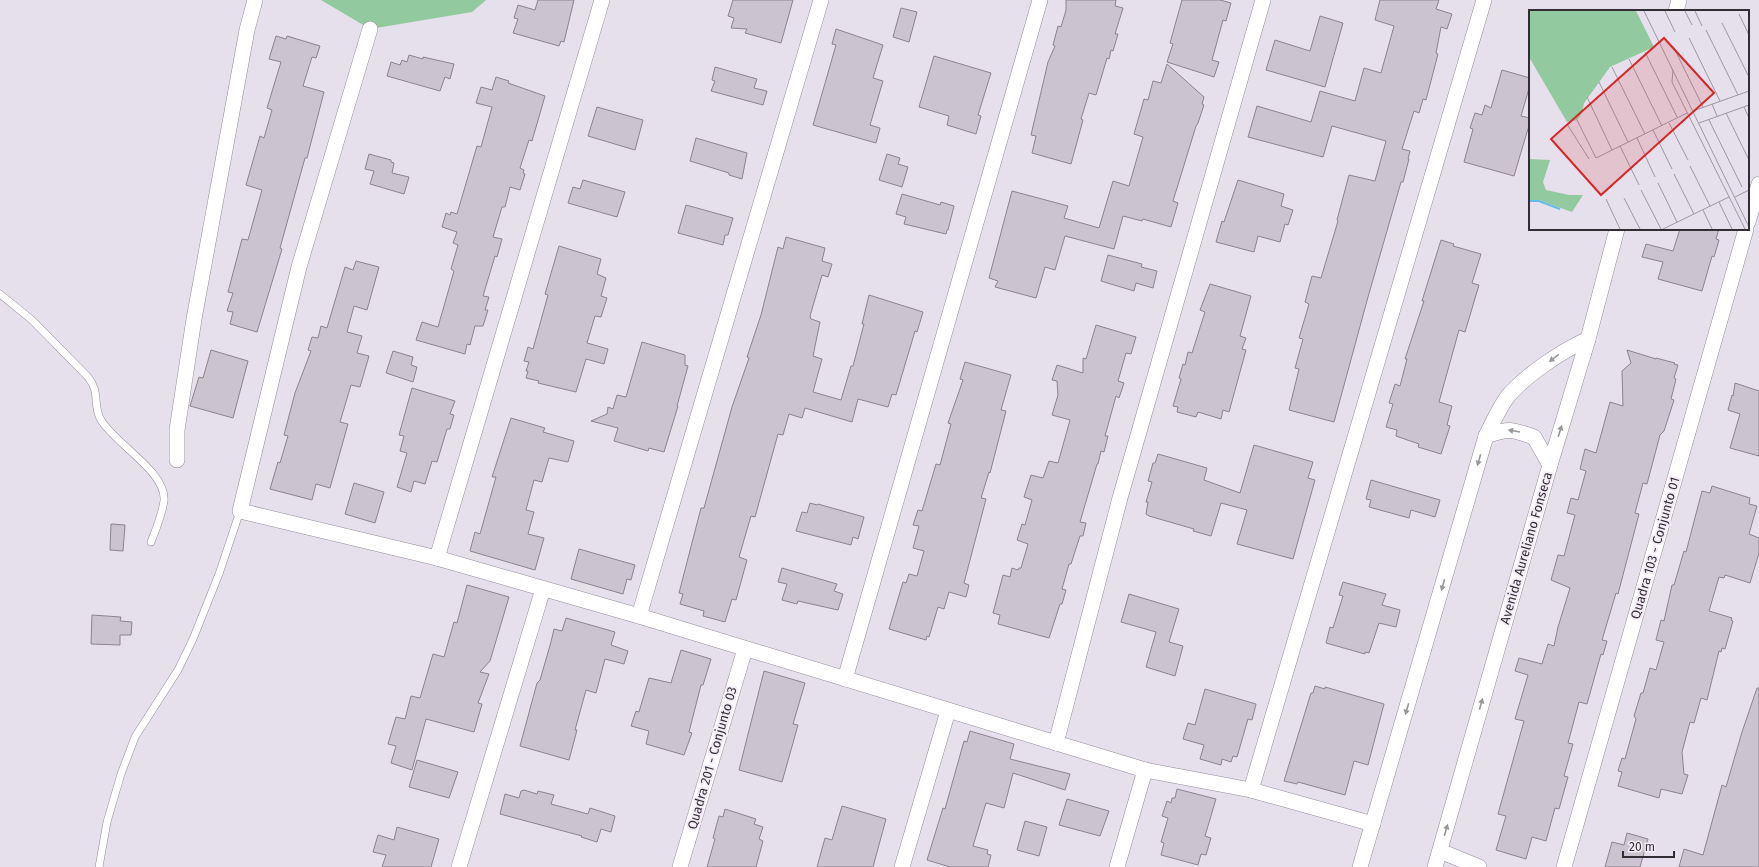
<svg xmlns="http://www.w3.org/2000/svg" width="1759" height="867" font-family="'Fira Sans',sans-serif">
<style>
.green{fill:#93c99f}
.building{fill:#cbc3d0;stroke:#8b8490}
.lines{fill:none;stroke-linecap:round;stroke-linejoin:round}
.service-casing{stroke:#948d99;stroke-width:8}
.minor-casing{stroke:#948d99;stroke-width:16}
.service{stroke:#fff;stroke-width:7}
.minor{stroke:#fff;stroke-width:15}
.oneway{fill:#989699}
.labels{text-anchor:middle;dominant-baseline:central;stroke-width:4;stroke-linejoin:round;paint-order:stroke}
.street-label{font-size:13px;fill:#312e33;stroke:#f4ecf9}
.inset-river{fill:none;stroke:#61bceb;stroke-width:2}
.inset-road{fill:none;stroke:#9e98a2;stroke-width:1}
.view{fill:#d62828;fill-opacity:0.15;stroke:#d62828;stroke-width:2}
.inset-edge{fill:none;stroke:#312e33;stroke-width:2}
</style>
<rect width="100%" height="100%" fill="#e6dfec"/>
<path class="green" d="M321,0H486L472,12L370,29Z"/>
<g class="building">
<path d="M538,0H574L564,42L561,41L559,46L513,33L518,19L514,18L518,5L535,10Z"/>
<path d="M733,0H793L781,43L745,33L747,29L731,28L734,18L728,16Z"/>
<path d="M1066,0H1116L1115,6L1123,8L1115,34H1118L1113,51L1111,50L1109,59L1107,58L1096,95L1089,93L1081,119L1083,120L1071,164L1032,153L1036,136L1031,135L1048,62L1055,46L1053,45L1058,26L1061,27L1066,10Z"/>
<path d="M1182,0H1220L1231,3L1226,21L1223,20L1212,60L1219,62L1214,77L1167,62L1173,44L1170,43Z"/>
<path d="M1380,0H1439L1436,9L1452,14L1447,29L1441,27L1436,53L1438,54L1426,100L1423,99L1419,113L1414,111L1402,149L1410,151L1408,159H1409L1403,182H1401L1368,297L1334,422L1289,410L1299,369L1295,368L1303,339L1299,338L1309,304L1305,302L1312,276L1321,278L1338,221L1337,220L1349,175L1375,181L1386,141L1332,126L1323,157L1248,137L1257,106L1311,122L1320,91L1355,101L1364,68L1381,73L1394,26L1375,20Z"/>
<path d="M901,8L917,12L909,42L893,37Z"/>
<path d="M1320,16L1343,23L1325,87L1266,70L1275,40L1310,51Z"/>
<path d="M836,29L883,45L873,78L883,81L870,125L880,128L876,143L813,125L836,45L832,44Z"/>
<path d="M276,36L286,39L287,36L320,46L316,58L312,57L303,86L324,92L307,158H305L280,248L282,249L257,332L230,324L233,312L227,311L233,293L228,292L242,239L248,240L262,190L246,185L260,136L264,138L272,110L267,108L281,62L269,59Z"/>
<path d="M409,55L423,59V57L454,64L450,79L445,77L440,91L387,76L391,62L400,65L402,60L407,62Z"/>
<path d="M934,56L991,73L978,115L981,116L976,134L947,125L949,116L919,107Z"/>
<path d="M1167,64L1204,97L1202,104L1204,105L1198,123L1196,126L1173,201L1178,203L1171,227L1143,219L1142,221L1123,216L1114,249L1065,236L1055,270L1045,267L1036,298L995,287L998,281L989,278L1012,191L1068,206L1064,218L1099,228L1113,181L1129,186L1143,137L1134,134L1144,99L1148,100L1153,81L1161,83Z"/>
<path d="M715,67L757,79L754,88L767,91L763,105L711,91L715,81L712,80Z"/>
<path d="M1502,70L1530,78V85L1521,116L1530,118V122L1514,176L1464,162L1473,129L1470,128L1475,113L1482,115L1485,105L1491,108Z"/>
<path d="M496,77L509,81L508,83L545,96L532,141L529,140L520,168L524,170L523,173L525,174L520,190L510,187L505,207H502L493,237L502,239L497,257L495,256L483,296L489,297L485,310H488L483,326H475L470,345L467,344L465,354L416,340L422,322L438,327L454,271L451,269L458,245L453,243L457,232L442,227L446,213L450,215L451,212L457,214L477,146L481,147L492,107L476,103L481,87L492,90Z"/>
<path d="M597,107L643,120L635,150L588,136Z"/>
<path d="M696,138L747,153L742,179L729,175V173L690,161Z"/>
<path d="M369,154L391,160V162L394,163L392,173L409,177L404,194L370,184L374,171L365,169Z"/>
<path d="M887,154L900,158L898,164L908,167L902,187L879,180Z"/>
<path d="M583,180L625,192L617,217L568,203L573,187L580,189Z"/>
<path d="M1238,180L1284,194L1281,206L1293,210L1288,225L1285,224L1280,242L1258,236L1254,252L1216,242L1222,221L1224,222Z"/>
<path d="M902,194L940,205L941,202L954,206L948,230H947L946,234L904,224L906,217L896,214Z"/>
<path d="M686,205L733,218L728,235H725L723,245L678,233Z"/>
<path d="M1680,229H1719L1716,239L1719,240L1714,257L1712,256L1702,291L1658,279L1663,262L1642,257L1646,244L1673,251Z"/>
<path d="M786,237L825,248L822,261L832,264L828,277L822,275L810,316L811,319L820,322L813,356L822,359L813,392L841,400L851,366H853L864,324H862L869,295L923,312L917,332L915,331L896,395L892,394L888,407L858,399L852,422L805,408L802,418L789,414L783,435L778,434L755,517L751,516L739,557L747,560L736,600L732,599L725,622L703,616L704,611L680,604L683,594L679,593L701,508H704L732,407L749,358L747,357L761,315L778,247L783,249Z"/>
<path d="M1441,240L1454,244L1453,246L1481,254L1472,283L1479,285L1465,332L1459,330L1439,402L1452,406L1447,425L1450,426L1441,454L1418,447L1419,444L1396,436L1397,430L1386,427L1393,404L1389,403L1395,384L1400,386L1407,359H1405L1424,301H1422Z"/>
<path d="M559,246L601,259L597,274L606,278L601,296L607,298L601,317L595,316L587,343L608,349L604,364L586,359L576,392L538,383L539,381L526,378L528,371H526L529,362L524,361L528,347L533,349L548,295L545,294Z"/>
<path d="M1108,255L1142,264L1141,267L1157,271L1153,288L1136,283L1134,291L1101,281Z"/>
<path d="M356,261L379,267L367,310L354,306L347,332L362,336L357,353L369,356L360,387L351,385L340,422L348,424L330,488L316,484L312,500L270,489L278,462L280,463L288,436L284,435L295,393L311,351L308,350L312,337L318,338L321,326L327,328L345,267L353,270Z"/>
<path d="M1210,284L1251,296L1240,336L1246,338L1242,349L1246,350L1229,412L1223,410L1221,419L1198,412L1196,417L1177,412L1178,407L1173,406L1181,379L1179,378L1183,364L1185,365L1188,352L1192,353L1205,312L1200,310Z"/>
<path d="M1096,325L1136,337L1131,354L1126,353L1118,381L1124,383L1119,398L1116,396L1105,436H1108L1104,452L1101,451L1098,464H1097L1080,522L1086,523L1083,536H1080L1071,564H1069L1062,589L1066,590L1062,604H1060L1049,638L998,624L1000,615L993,613L1003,575L1010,577L1012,568L1018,570L1019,568H1021L1028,544L1017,540L1022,524L1025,525L1032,500L1024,497L1031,475L1043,478L1049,461L1058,463L1070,420L1052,415L1058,395L1057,381L1052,380L1057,365L1083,373V358L1086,359Z"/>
<path d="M642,342L685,355V365L688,366L677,406H678L664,452L649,448L648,451L614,441L618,428L591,421L607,414L608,407L613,409L617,395L626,397Z"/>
<path d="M211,350L248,361L233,418L190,406L199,377L203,378Z"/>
<path d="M1627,350L1656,359V358L1675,363L1674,364L1678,365L1674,378L1676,379L1671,399L1674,400L1664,431L1660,435L1647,484L1643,483L1635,513L1639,514L1618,594L1616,593L1602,640L1607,641L1603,655L1601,654L1587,704L1579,702L1568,743L1573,744L1564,776L1568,777L1559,809L1555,808L1546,841L1532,837L1526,859L1496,850L1506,816L1498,814L1524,721L1515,719L1528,675L1515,671L1519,658L1542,664L1548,644L1554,646L1558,627L1570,588L1551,580L1558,555L1564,556L1575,515L1567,513L1571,498L1578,500L1586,471L1580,469L1585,449L1596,453L1610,402L1623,406L1622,371L1631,363Z"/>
<path d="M393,351L413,357L411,365L417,367L413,382L386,373Z"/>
<path d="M965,362L1011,375L1001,410L1006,411L990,473L989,472L981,498L986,499L964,583L969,585L966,597L949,592L944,609L938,607L929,637L927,636L926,640L889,629L903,582L906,583L909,574L917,576L924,551L913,548L919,526L913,525L918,510L922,511L936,464L940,465L951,424L948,423L963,380L960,379Z"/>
<path d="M1735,383L1759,391V456L1730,448L1740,414L1728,410L1732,395L1733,396Z"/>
<path d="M412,388L455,401L450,414L454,415L450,429H447L437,462L432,461L425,484L414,481L411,492L397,487L407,453L400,451L404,436L399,435Z"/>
<path d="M511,418L545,428L543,432L574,441L568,462L549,458L542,482L534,480L526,510L534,512L528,534L544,538L535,570L470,551L475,532L480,534L496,477H492Z"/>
<path d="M1254,445L1313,462L1308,478L1315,480L1293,559L1237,544L1247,510L1221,503L1211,536L1193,531L1194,529L1149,516L1146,514L1148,502H1146L1152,482L1148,481L1153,463H1155L1158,454L1207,468L1204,480L1240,493Z"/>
<path d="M1371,480L1440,500L1435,517L1411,510L1409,518L1369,507L1371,500L1366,499Z"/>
<path d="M354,483L384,492L375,523L345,514Z"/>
<path d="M1712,486L1750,498L1749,504L1757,506L1749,534L1759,538V553L1750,583L1725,575L1724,578L1719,577L1709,611L1732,618L1731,620L1733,621L1725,649L1722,648L1721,652L1719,651L1707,700L1701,698L1694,723L1690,722L1682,752L1684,774L1688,775L1682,794L1661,789L1659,798L1618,786L1622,772L1618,771L1622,758L1625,759L1636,719L1634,716L1641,693H1643L1650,668L1656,670L1664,642L1656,640L1661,620L1664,621L1672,585H1674L1684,551L1686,552L1702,491L1710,493Z"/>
<path d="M810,503L817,505L818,504L864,517L858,539L853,537L851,545L796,531L802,512L807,513Z"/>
<path d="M111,524L125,525L123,551L110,550Z"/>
<path d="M579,549L635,565L631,580L627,579L623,594L571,579Z"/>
<path d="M782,568L837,584L834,591L843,594L838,610L798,601L797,604L782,600L787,584L778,582Z"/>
<path d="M1343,582L1386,594L1382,605L1400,610L1396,627L1379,623L1369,653L1365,652V654L1326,643L1330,627L1333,628L1343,596L1339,595Z"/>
<path d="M467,585L509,597L490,661L480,672L489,674L478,703L482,704L474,732L426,719L412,770L391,763L396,746L388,744L396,717L405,719L411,696L420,698L433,654L444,657L454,622L457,623Z"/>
<path d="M1129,594L1179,609L1169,642L1183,646L1175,676L1146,667L1156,632L1121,622Z"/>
<path d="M92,615L121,617L120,621L132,622L131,635H120V645L91,644Z"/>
<path d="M566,618L615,632L611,645L628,651L624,664L605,659L596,693L586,690L575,730H577L569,760L520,746L537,683L540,680L551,642L554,629L562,631Z"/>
<path d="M681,650L711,659L703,685H701L689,732L692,733L684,755L646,744L649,731L631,726L636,711L639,712L649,678L671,683Z"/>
<path d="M764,671L805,683L793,724L798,725L782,782L739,770Z"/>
<path d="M1315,686L1325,689V687L1384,704L1368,765L1354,761L1345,795L1298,782L1297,784L1284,781L1311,693H1313Z"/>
<path d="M1757,688H1759V867H1679L1684,849L1703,855L1722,785L1726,787L1742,732Z"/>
<path d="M1205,689L1256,704L1252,720L1248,719L1237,757L1233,756L1231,762L1222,759L1221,765L1200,759L1204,745L1183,739L1188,723L1195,725Z"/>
<path d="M970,731L1014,744L1010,759L1070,774L1065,790L1013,773L1004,808L986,803L973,846L988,850L987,854L991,855L988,867H950L927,860L943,808L945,809L964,741L967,742Z"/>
<path d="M417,760L458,772L449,798L409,787Z"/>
<path d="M1177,789L1216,799L1205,836L1211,838L1206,855L1201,854L1198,865L1161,855L1164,843L1161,842L1168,818L1162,816L1167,801L1171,803L1172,798H1175Z"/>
<path d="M524,790L537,794L538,791L554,795L551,804L588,814L590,808L615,816L611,832L601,829L597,842L581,837L582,836L500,814L505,794L519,798L521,791Z"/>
<path d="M1067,799L1109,811L1100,836L1059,825Z"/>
<path d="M842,806L886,819L873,867H817L825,838L832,840Z"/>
<path d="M725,809L756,819L754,824L763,827L759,839L763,841L756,867H707L715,839L713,838L719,816L723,817Z"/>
<path d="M1025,821L1047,827L1039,856L1017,850Z"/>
<path d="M397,827L439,839L431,867H382L386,855L373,852L378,835L394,840Z"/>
<path d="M1627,833L1648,839L1640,867H1605L1612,842L1624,845Z"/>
</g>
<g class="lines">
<defs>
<g id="service">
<path d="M0,294L32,320L88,377C101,393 92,405 101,420C115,444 167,472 164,501C162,515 156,529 151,542"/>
<path d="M99,867L107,822L121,774L135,737L178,670L193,639L219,574L240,511"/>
</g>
<g id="minor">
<path d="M1676,11L1679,0"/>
<path d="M370,29L299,267L240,511L437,558L639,616L1145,770L1251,790L1373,824"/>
<path d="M1748,222L1759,184"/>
<path d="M1486,436C1509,428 1511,429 1534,437L1550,465"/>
<path d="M177,460V430L194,319L247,30L255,0"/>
<path d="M437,558L602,0"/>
<path d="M639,616L821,0"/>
<path d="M845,679L1040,0"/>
<path d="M1056,743L1120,498L1263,0"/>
<path d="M1251,790L1484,0"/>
<path d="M1440,851L1479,867"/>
<path d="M459,867L543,589"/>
<path d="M680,867L745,649"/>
<path d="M902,867L948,711"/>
<path d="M1117,867L1145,770"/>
<path d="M1360,867L1486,436C1493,422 1499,408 1508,396C1527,374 1562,351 1588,339"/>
<path d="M1435,867L1550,465L1588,339L1617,229"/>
<path d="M1564,867L1746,229"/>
</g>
</defs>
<use href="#service" class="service-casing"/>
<use href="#minor" class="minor-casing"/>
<use href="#service" class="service"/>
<use href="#minor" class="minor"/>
</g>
<defs><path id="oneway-solid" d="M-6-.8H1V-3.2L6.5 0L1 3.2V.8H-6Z"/></defs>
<g class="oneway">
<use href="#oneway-solid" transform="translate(1554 358) rotate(143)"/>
<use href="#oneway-solid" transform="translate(1514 431) rotate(-170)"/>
<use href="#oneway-solid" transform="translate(1560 431) rotate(-73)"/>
<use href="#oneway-solid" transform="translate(1479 460) rotate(106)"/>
<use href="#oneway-solid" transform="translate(1443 585) rotate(106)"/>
<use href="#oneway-solid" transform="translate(1481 704) rotate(-74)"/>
<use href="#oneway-solid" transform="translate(1407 709) rotate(106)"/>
<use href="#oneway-solid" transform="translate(1446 830) rotate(-74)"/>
</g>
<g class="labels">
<g class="street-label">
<text transform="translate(1526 548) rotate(-74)">Avenida Aureliano Fonseca</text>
<text transform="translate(1655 548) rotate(-74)">Quadra 103 - Conjunto 01</text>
<text transform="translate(712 758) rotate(-74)">Quadra 201 - Conjunto 03</text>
</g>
</g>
<g transform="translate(1529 10)">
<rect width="220" height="220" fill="#e6dfec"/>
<path d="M0,1H107L125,37L81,57L55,93L53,103L48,110L38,112L0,47ZM0,149L21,150L14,172L17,180L40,185H54L43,202L10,190H0Z" fill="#93c99f"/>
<path class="inset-river" d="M0,191H10L31,199"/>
<path class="inset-road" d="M115,1L220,217M136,1L146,22M156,1L163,15M166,1L173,16M210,4L220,25M193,13L220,67M177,20L209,85M160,28L191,91M144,36L174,97M116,42L148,107M100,49L133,116M83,57L116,124M144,60L143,72L216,219M70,72L99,132M58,87L83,140M183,94L188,106M215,97L220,108M164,101L220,81M197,103L220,150M48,110L67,148L158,103M180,110L213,177M140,113L159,150M170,113L220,95M38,114L60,149M124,120L143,159M108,128L126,167M91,136L110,175M161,156L181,196M145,164L165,204M129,173L148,212M112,180L132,219M206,187L220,180M95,188L111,219M77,189L91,219M190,192L203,219M174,200L183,219M134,219L200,187"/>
<path class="view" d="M135,28L185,83L72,185L22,129Z"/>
<rect width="220" height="220" class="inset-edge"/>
</g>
<path d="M1623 851v6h51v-6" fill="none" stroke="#312e33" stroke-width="2"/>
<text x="1629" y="851" font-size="12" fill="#312e33" stroke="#f4ecf9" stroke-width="3" paint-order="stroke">20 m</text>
</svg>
